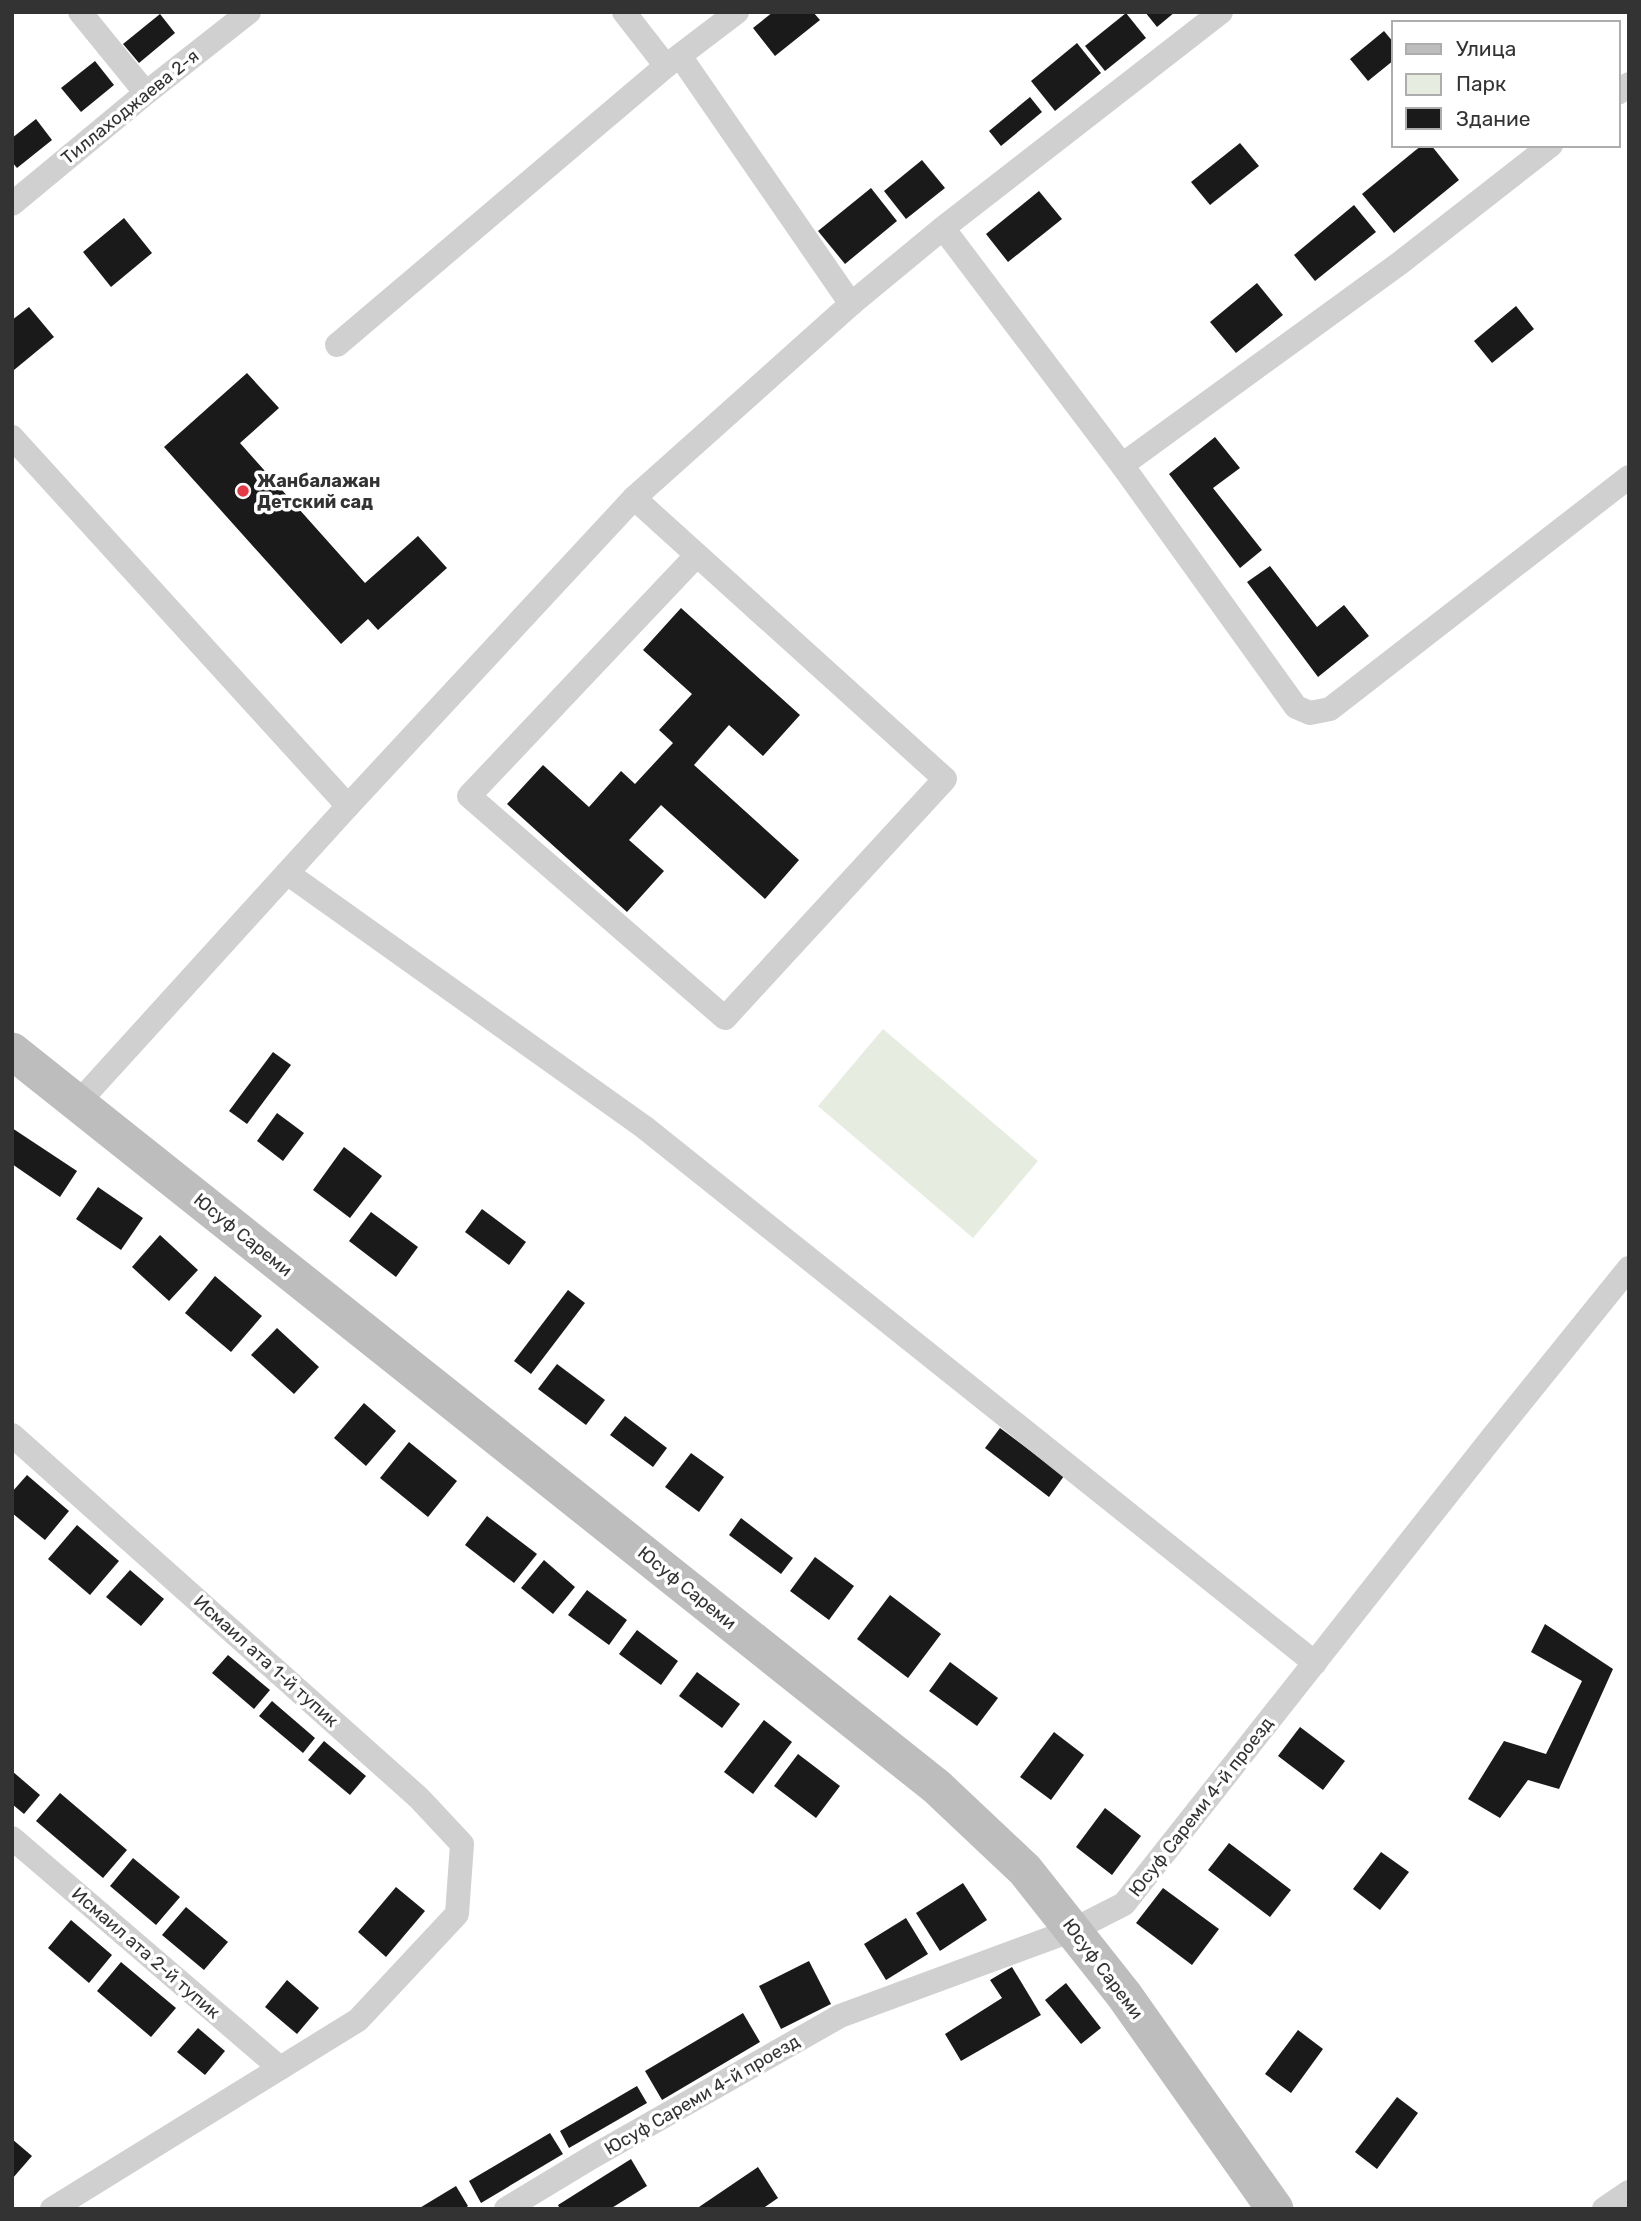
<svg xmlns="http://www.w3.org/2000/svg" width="1641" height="2221" font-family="Rubik,sans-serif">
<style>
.green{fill:#e6ecdf}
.building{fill:#1a1a1a}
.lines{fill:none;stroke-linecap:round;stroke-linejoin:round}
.minor{stroke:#d0d0d0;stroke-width:24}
.secondary{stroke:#bdbdbd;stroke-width:37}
.poi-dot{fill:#e63946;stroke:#fff;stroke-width:2.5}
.labels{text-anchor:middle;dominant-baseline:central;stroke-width:7;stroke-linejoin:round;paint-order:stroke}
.street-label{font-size:18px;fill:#333;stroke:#fff}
.poi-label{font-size:18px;font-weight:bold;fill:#333;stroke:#fff;text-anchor:start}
</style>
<rect width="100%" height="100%" fill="#fff"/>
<path class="green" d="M883,1029L1038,1161L973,1238L818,1106Z"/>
<g class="building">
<path d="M773,12H813L820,20L775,56L753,28Z"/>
<path d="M1145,12H1175L1157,27Z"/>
<path d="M1126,13L1146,38L1105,71L1085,46Z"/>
<path d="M160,14L175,33L139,63L123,44Z"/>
<path d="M1384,31L1394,43V60L1368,81L1350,59Z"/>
<path d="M1077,43L1101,73L1055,111L1031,81Z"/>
<path d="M95,61L114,85L81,112L61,88Z"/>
<path d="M1030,97L1042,112L1001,146L989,131Z"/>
<path d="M36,119L52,140L17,168L12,162V138Z"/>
<path d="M1240,143L1259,166L1210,205L1191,182Z"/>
<path d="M1422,145H1431L1459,180L1394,233L1362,194Z"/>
<path d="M922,160L945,188L906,219L884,191Z"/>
<path d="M871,188L897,221L845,264L818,231Z"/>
<path d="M1039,191L1062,219L1008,262L986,234Z"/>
<path d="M1354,205L1376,232L1315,281L1294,255Z"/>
<path d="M124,218L152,253L111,287L83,252Z"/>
<path d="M1257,283L1283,315L1236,353L1210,322Z"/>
<path d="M1516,306L1534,329L1492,363L1474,341Z"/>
<path d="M29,307L54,337L14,370L12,320Z"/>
<path d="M247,373L279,408L240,443L365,583L418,536L447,568L378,630L368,619L341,644L164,447Z"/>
<path d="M1215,437L1240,468L1213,488L1262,550L1240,568L1169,474Z"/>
<path d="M1270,566L1317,627L1344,605L1369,636L1318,677L1247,582Z"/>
<path d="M681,608L800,715L763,756L729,725L694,765L799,860L765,899L661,805L629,840L664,871L627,912L507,804L543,765L589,807L621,771L635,784L673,743L659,730L692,694L643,650Z"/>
<path d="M273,1052L291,1065L247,1124L229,1111Z"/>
<path d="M277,1113L304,1133L283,1161L257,1141Z"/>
<path d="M12,1128L77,1171L60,1197L12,1164Z"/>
<path d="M344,1147L382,1176L350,1218L313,1190Z"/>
<path d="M98,1187L143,1218L121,1250L76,1219Z"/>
<path d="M482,1209L526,1242L509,1265L465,1232Z"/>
<path d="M371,1212L418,1247L396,1277L349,1241Z"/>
<path d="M160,1235L198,1270L169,1301L132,1267Z"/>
<path d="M215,1276L262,1316L231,1352L185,1313Z"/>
<path d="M568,1290L585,1303L531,1374L514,1361Z"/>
<path d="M277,1328L319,1367L294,1394L251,1355Z"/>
<path d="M557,1364L605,1400L586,1425L538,1389Z"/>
<path d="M364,1403L396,1431L366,1466L334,1438Z"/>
<path d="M625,1416L667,1448L653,1467L610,1435Z"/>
<path d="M1000,1428L1064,1476L1049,1497L985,1448Z"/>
<path d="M409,1442L457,1481L428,1517L380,1478Z"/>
<path d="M691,1453L724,1477L699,1512L665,1487Z"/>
<path d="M27,1475L69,1511L45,1540L12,1513V1492Z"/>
<path d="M487,1516L537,1554L514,1583L465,1545Z"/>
<path d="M741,1518L793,1558L781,1574L729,1535Z"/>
<path d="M77,1525L119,1561L90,1595L48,1559Z"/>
<path d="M815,1557L854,1586L829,1620L790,1591Z"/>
<path d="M544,1560L575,1587L553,1614L521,1588Z"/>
<path d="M130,1570L164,1599L141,1626L106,1597Z"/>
<path d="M587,1590L627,1620L609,1645L568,1615Z"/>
<path d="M890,1595L941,1634L908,1678L857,1639Z"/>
<path d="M1545,1624L1613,1669L1559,1789L1528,1780L1500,1818L1468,1799L1504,1741L1546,1754L1582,1681L1531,1652Z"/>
<path d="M637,1630L678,1661L661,1685L619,1654Z"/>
<path d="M228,1655L270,1690L254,1709L212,1673Z"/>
<path d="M950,1662L998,1698L977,1726L929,1691Z"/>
<path d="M697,1672L740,1704L722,1728L679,1696Z"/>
<path d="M272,1701L315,1738L303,1753L259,1716Z"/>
<path d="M764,1720L792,1742L753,1794L724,1772Z"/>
<path d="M1300,1727L1345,1761L1323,1790L1278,1756Z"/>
<path d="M1054,1732L1084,1755L1051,1800L1020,1777Z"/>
<path d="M324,1741L366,1776L350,1795L308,1760Z"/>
<path d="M798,1754L840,1786L816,1818L774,1786Z"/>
<path d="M12,1771L40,1795L24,1814L12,1804Z"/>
<path d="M60,1793L127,1850L103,1878L36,1821Z"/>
<path d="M1105,1808L1141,1836L1112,1875L1076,1847Z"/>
<path d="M1229,1843L1291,1890L1270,1917L1208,1870Z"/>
<path d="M1381,1852L1409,1872L1380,1910L1353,1889Z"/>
<path d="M133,1858L180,1897L156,1925L110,1886Z"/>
<path d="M963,1883L987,1920L940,1951L916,1913Z"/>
<path d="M396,1887L425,1911L386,1957L358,1932Z"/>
<path d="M1163,1888L1219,1929L1192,1965L1136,1923Z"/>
<path d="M186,1907L228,1942L204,1970L162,1935Z"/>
<path d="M906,1918L928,1954L886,1980L864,1944Z"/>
<path d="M71,1920L112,1955L89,1983L48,1948Z"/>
<path d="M809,1961L831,2004L781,2029L759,1986Z"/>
<path d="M121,1962L176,2008L151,2037L97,1991Z"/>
<path d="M1012,1967L1041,2015L961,2061L945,2034L1002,1998L990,1980Z"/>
<path d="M287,1980L319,2008L297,2034L265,2007Z"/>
<path d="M1066,1983L1101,2028L1081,2044L1045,2000Z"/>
<path d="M743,2013L760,2042L662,2100L645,2071Z"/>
<path d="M198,2028L225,2051L205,2075L177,2052Z"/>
<path d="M1298,2030L1323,2049L1291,2093L1265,2074Z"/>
<path d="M637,2086L647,2103L569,2148L560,2131Z"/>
<path d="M1397,2097L1418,2113L1377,2169L1355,2152Z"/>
<path d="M550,2133L563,2154L481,2203L469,2181Z"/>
<path d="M12,2139L32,2156L12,2179Z"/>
<path d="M631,2159L647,2186L610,2209H560L558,2205Z"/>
<path d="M758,2167L778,2198L762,2209H696Z"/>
<path d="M456,2186L468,2206L464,2209H418Z"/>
</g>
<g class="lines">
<g class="minor">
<path d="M80,12L146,93"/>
<path d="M624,12L666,66"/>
<path d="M680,56L851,304"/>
<path d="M1618,93L1629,84"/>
<path d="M12,204L146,93L249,12"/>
<path d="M943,228L1122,465L1296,707L1310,713L1330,709L1629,477"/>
<path d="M337,345L666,66L737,12"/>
<path d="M12,437L348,806"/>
<path d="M1122,465L1400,263L1551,145"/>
<path d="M634,498L945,779L725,1018L469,796L697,555"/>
<path d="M287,873L644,1127L1315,1663"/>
<path d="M78,1103L348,806L634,498L851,304L943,228L1221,12"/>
<path d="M12,1435L419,1798L462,1844L457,1914L358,2020L52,2209"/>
<path d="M12,1838L280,2068"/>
<path d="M506,2209L592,2157L840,2016L1073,1930L1124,1904L1491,1439L1629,1268"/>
<path d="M1604,2209L1629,2192"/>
</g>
<path class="secondary" d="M12,1051L937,1787L1025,1870L1124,1995L1275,2209"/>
</g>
<circle class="poi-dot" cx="243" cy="491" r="7"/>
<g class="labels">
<g class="street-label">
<text transform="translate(130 107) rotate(-39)">Тиллаходжаева 2-я</text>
<text transform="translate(243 1235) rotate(39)">Юсуф Сареми</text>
<text transform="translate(687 1588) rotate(39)">Юсуф Сареми</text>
<text transform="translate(266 1661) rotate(42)">Исмаил ата 1-й тупик</text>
<text transform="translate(1201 1807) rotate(-52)">Юсуф Сареми 4-й проезд</text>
<text transform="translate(146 1953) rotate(41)">Исмаил ата 2-й тупик</text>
<text transform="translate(1103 1969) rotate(53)">Юсуф Сареми</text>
<text transform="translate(702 2095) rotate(-30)">Юсуф Сареми 4-й проезд</text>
</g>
<g class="poi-label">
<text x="257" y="481">Жанбалажан<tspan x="257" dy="21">Детский сад</tspan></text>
</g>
</g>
<rect width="1641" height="2221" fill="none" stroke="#333333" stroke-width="28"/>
<rect x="1392" y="21" width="228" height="126" fill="#ffffff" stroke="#adadad" stroke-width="2"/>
<rect x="1406" y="44" width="35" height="10" fill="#bdbdbd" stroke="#adadad" stroke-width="2"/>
<text x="1456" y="56" font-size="21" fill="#333333">Улица</text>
<rect x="1406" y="74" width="35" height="21" fill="#e6ecdf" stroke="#adadad" stroke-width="2"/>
<text x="1456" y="91" font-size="21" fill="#333333">Парк</text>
<rect x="1406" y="108" width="35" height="21" fill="#1a1a1a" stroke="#adadad" stroke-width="2"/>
<text x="1456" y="126" font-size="21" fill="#333333">Здание</text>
</svg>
